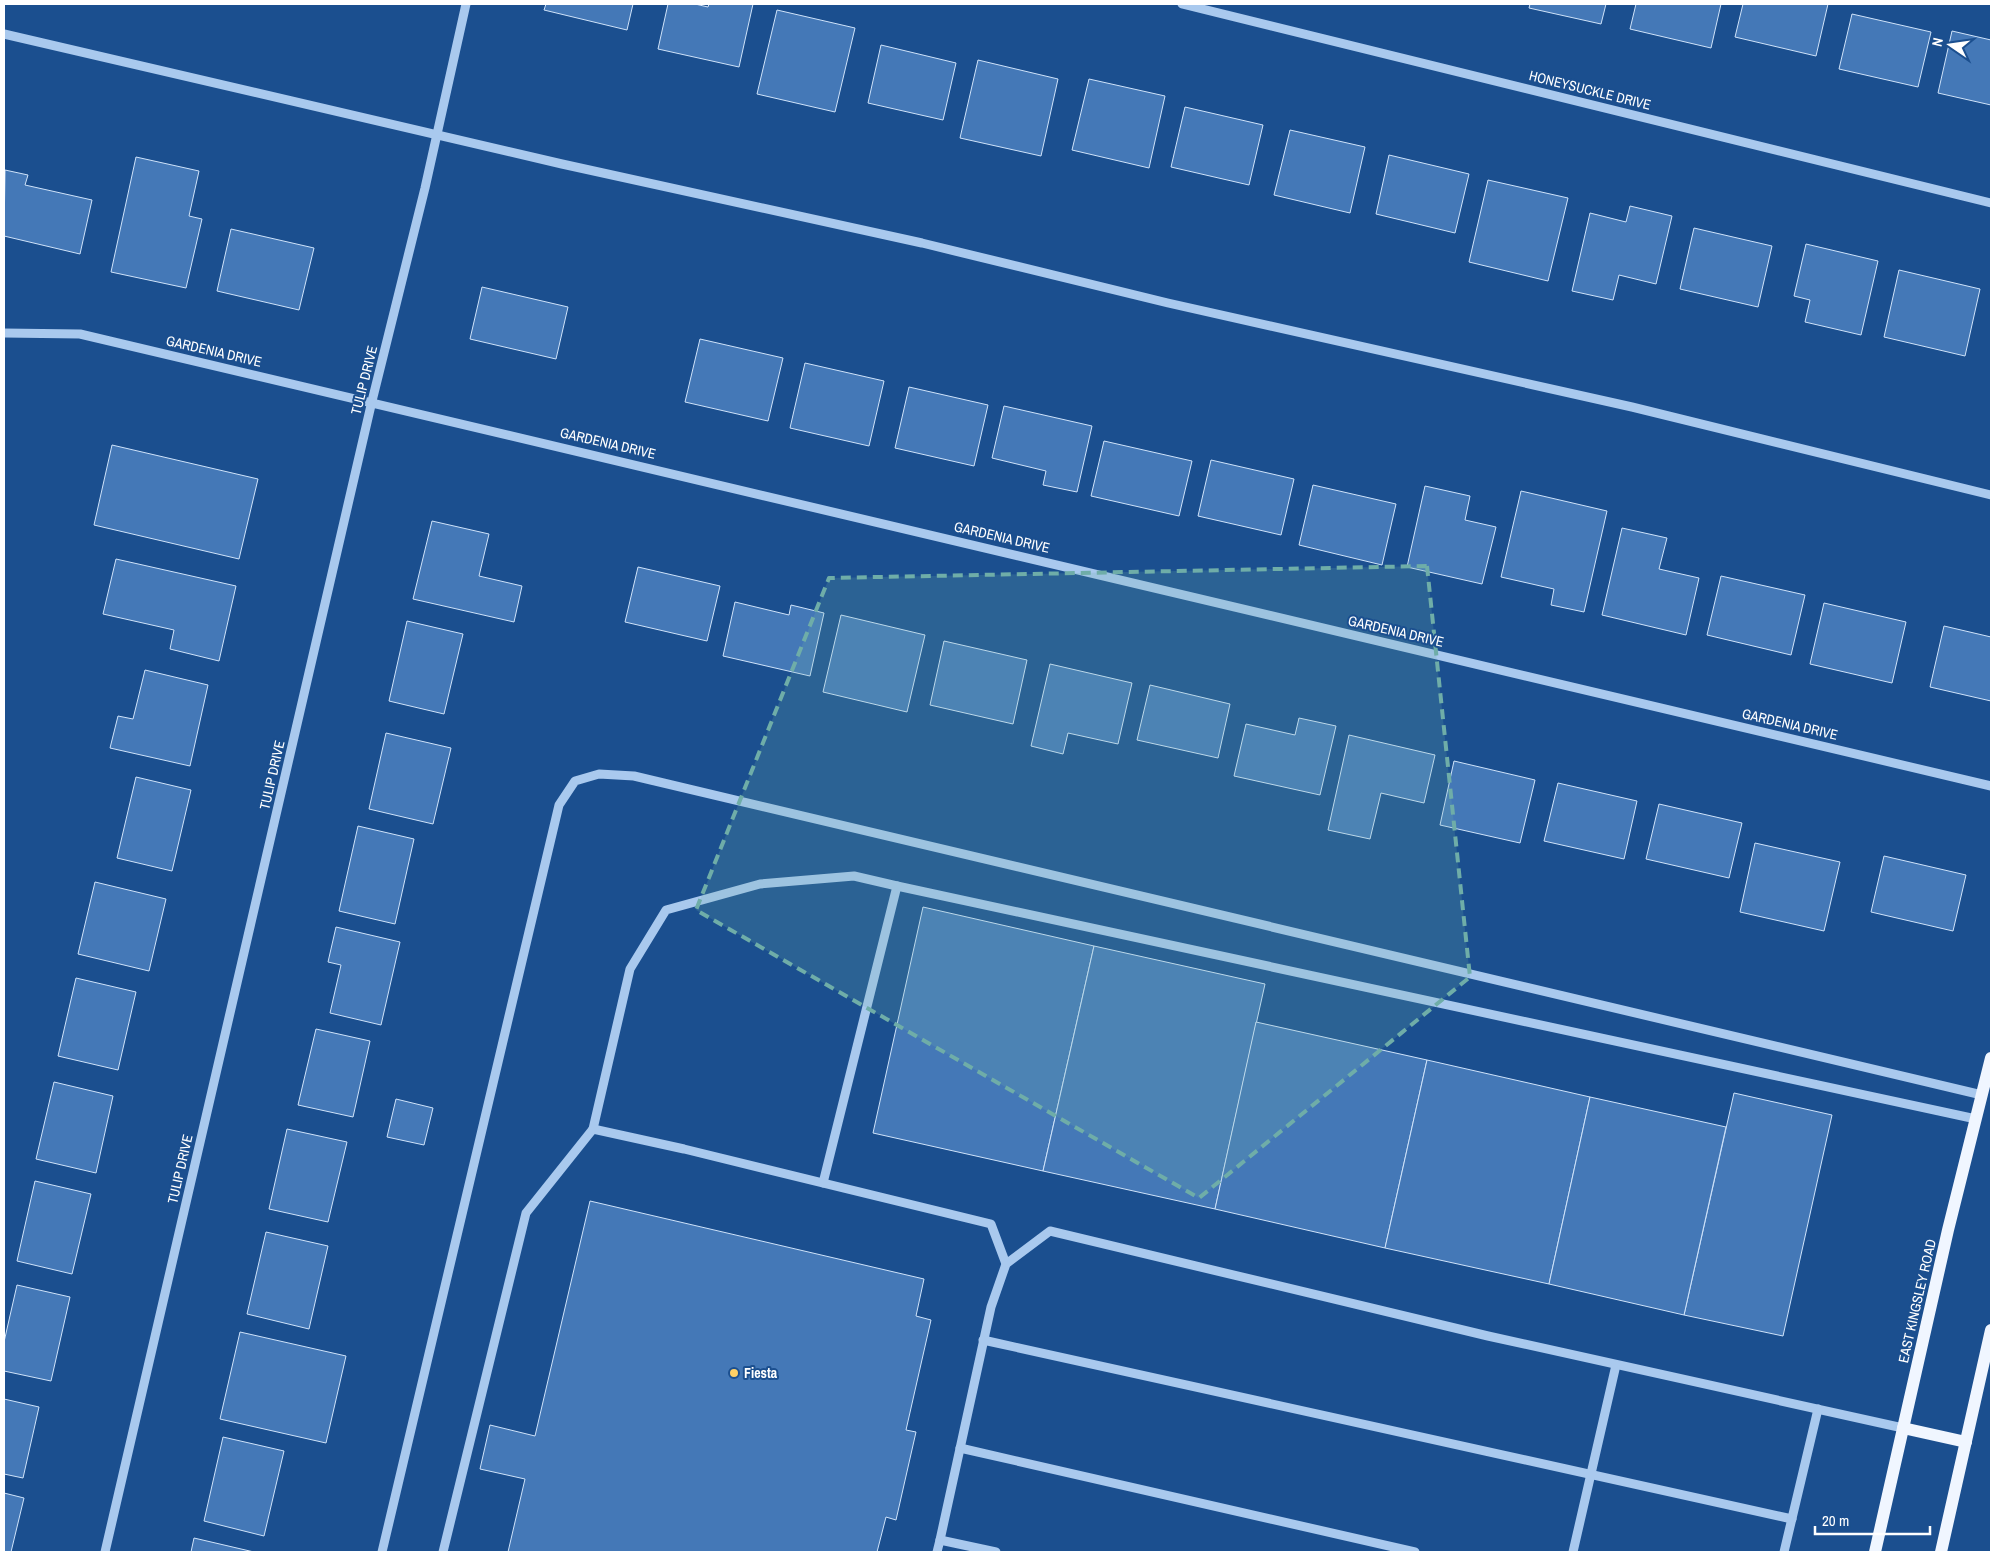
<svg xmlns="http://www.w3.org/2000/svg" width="1995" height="1556" font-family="'Archivo Narrow',sans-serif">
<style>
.building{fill:#4478b7;stroke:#cfe3fa}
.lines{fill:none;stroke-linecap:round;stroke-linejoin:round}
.minor{stroke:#a9c9ee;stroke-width:9}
.major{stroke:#f0f6ff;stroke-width:12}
.marked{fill:#6fada8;fill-opacity:0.2;stroke:#6fada8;stroke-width:4;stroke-dasharray:10 6;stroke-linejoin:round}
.poi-dot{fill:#ffd166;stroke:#1b4f8f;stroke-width:2}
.labels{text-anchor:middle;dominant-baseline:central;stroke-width:4;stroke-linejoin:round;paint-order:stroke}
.street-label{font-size:14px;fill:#fff;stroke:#1b4f8f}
.poi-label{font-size:14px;font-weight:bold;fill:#fff;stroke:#1b4f8f;text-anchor:start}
</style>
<rect width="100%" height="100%" fill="#1b4f8f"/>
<g class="building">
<path d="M546,4H633L627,30L544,10Z"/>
<path d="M668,4H695L708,7L709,4H753L739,67L658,49Z"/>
<path d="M1530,4H1606L1601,24L1529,8Z"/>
<path d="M1636,4H1721L1711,48L1630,29Z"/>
<path d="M1743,4H1828L1816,56L1735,37Z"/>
<path d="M777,10L855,28L835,112L757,94Z"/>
<path d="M1852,14L1931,32L1918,87L1839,69Z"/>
<path d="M1952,31L1991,40V105L1938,93Z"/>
<path d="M881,45L956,63L943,120L868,103Z"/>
<path d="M978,60L1058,79L1041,156L960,138Z"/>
<path d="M1089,79L1165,96L1149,168L1072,150Z"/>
<path d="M1185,107L1263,125L1249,185L1171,167Z"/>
<path d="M1290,130L1365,147L1350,213L1274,195Z"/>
<path d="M1389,155L1469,174L1455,233L1376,214Z"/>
<path d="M136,157L199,171L189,216L202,219L186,288L111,272Z"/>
<path d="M5,170L28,175L25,185L92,200L80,254L4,236Z"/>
<path d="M1488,180L1568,198L1548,281L1469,262Z"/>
<path d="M1630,206L1672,216L1656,284L1619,275L1613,300L1572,291L1590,213L1626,222Z"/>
<path d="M1694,228L1772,246L1758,307L1680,289Z"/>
<path d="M231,229L314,248L299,310L217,291Z"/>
<path d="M1806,244L1878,261L1861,335L1805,322L1810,300L1794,296Z"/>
<path d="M1899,270L1980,289L1965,356L1884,337Z"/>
<path d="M482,287L568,307L556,359L470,339Z"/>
<path d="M700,339L783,358L768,421L685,402Z"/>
<path d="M805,363L884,381L869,446L790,428Z"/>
<path d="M909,387L988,405L974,466L895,448Z"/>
<path d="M1004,406L1092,426L1077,492L1043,485L1046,471L992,458Z"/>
<path d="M1104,441L1192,461L1179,516L1091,496Z"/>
<path d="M112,445L258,479L239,559L94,525Z"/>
<path d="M1211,460L1294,479L1281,535L1198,516Z"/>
<path d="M1313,485L1396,504L1382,565L1299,545Z"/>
<path d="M1425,486L1470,496L1465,520L1496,527L1482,584L1407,567Z"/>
<path d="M1521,491L1607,511L1584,612L1551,605L1554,589L1501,577Z"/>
<path d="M432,521L489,534L479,576L522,586L514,622L413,599Z"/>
<path d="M1622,528L1667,538L1659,569L1699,578L1686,635L1602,615Z"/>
<path d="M116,559L236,586L219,661L170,649L174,630L103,614Z"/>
<path d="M638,567L720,586L707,641L625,622Z"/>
<path d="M1721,576L1805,595L1791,655L1707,635Z"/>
<path d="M735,602L789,615L791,605L824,613L810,676L723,656Z"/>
<path d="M1824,603L1906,622L1892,683L1810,664Z"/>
<path d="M841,615L925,635L907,712L823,692Z"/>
<path d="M407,621L463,634L444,714L389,701Z"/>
<path d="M1944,626L1991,637V701L1930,687Z"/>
<path d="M944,641L1027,660L1013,724L930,705Z"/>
<path d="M1050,664L1132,683L1118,744L1068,733L1063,754L1031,746Z"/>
<path d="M145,670L208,685L190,766L110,748L118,716L133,719Z"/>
<path d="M1150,685L1230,704L1218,758L1137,740Z"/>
<path d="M1299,718L1336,726L1320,795L1234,776L1246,724L1295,735Z"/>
<path d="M386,733L451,748L433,824L369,809Z"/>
<path d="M1349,735L1435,755L1424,803L1381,793L1370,839L1328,830Z"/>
<path d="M1454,761L1535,780L1520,843L1440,825Z"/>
<path d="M136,777L191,790L172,871L117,858Z"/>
<path d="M1558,783L1637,801L1624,859L1544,841Z"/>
<path d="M1659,804L1742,823L1729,878L1646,859Z"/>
<path d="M358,826L414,839L395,924L339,911Z"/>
<path d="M1755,843L1840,862L1824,931L1740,912Z"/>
<path d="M1884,856L1966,875L1953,931L1871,912Z"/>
<path d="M95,882L166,899L149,971L78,954Z"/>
<path d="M923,907L1094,946L1043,1171L873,1133Z"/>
<path d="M336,927L400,942L381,1025L330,1013L341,965L328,962Z"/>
<path d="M1094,946L1265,984L1215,1209L1043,1171Z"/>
<path d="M76,978L136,992L118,1070L58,1056Z"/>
<path d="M1256,1022L1427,1060L1385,1248L1215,1209Z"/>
<path d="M316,1029L370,1041L353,1117L298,1105Z"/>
<path d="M1427,1060L1590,1097L1549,1284L1385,1248Z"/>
<path d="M54,1082L113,1096L96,1173L36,1159Z"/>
<path d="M1734,1093L1832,1115L1783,1336L1684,1315Z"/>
<path d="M1590,1097L1726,1127L1684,1315L1549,1284Z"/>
<path d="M396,1099L433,1108L424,1145L387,1137Z"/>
<path d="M287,1129L347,1142L328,1222L269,1209Z"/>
<path d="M35,1181L91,1194L72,1274L17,1261Z"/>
<path d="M590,1201L924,1279L916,1316L931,1320L906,1430L916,1432L896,1520L886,1517L877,1552H508L525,1479L480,1469L490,1425L535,1436Z"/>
<path d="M266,1232L328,1246L309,1329L247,1314Z"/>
<path d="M17,1285L70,1297L51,1381L4,1371V1342Z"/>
<path d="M240,1332L346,1356L326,1443L220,1419Z"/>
<path d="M4,1399L39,1407L23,1478L4,1474Z"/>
<path d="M223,1437L284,1451L264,1536L204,1521Z"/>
<path d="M4,1493L24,1498L11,1552H4Z"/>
<path d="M194,1538L254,1552H191Z"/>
</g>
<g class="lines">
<g class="minor">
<path d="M1182,4L1991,203"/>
<path d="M4,34L562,164L922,243L1168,303L1632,407L1991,495"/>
<path d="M4,333L80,334L1991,786"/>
<path d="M897,886L1976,1119"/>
<path d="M593,1129L630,969L666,910L760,884L854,876L897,886L823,1183"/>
<path d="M983,1340L1792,1519"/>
<path d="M960,1448L1415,1552"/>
<path d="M940,1540L991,1307L1006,1264L1050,1231L1488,1336L1903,1428"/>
<path d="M105,1552L372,401L425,188L466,4"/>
<path d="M382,1552L559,805L575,781L599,774L634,776L1982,1095"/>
<path d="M443,1552L526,1213L593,1129L684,1149L991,1224L1006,1264"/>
<path d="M937,1552L940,1540L996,1552"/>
<path d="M1573,1552L1616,1365"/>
<path d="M1784,1552L1818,1409"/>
</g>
<g class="major">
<path d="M1903,1428L1966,1442"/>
<path d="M1875,1552L1948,1230L1991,1058"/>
<path d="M1941,1552L1991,1330"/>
</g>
</g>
<path class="marked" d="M1427,566L1470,977L1199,1198L696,910L829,578Z"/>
<circle class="poi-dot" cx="734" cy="1373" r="5"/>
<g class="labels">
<g class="street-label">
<text transform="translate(1590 90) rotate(14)">HONEYSUCKLE DRIVE</text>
<text transform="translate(214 351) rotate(13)">GARDENIA DRIVE</text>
<text transform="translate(364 380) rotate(-76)">TULIP DRIVE</text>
<text transform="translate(608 443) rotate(13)">GARDENIA DRIVE</text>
<text transform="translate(1002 537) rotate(13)">GARDENIA DRIVE</text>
<text transform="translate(1396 631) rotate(13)">GARDENIA DRIVE</text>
<text transform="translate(1790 724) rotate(13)">GARDENIA DRIVE</text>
<text transform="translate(272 775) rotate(-77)">TULIP DRIVE</text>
<text transform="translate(180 1169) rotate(-77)">TULIP DRIVE</text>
<text transform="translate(1917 1301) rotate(-77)">EAST KINGSLEY ROAD</text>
</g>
<g class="poi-label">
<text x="744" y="1373">Fiesta</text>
</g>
</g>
<rect width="1995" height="1556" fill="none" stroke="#ffffff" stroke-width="10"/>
<g transform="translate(1950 45) rotate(283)" stroke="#1b4f8f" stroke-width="4" paint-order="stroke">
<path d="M0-4L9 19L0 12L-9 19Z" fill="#ffffff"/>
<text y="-8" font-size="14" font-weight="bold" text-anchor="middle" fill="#ffffff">N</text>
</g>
<path d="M1815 1526v8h115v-8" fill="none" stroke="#ffffff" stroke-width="2.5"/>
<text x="1822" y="1526" font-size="15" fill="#ffffff" stroke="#1b4f8f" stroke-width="4" paint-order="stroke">20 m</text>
</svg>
